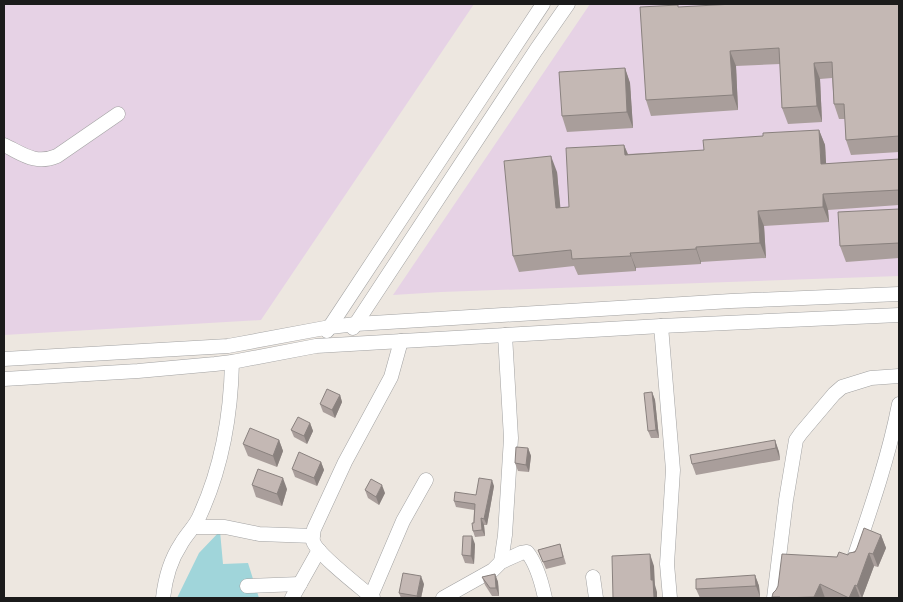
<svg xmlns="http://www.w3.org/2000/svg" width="903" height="602" font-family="'Asap Condensed',sans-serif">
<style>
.industrial{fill:#e6d2e5}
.water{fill:#a0d5da}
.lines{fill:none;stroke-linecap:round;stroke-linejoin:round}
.minor-casing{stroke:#a2a2a2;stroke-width:15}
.minor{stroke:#fff;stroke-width:14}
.wall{fill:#a99e9b}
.shaded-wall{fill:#89817e}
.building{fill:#c4b8b4;stroke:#89817e}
</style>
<rect width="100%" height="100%" fill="#ede7e0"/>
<g class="industrial">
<path d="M4,4H474L261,320L4,335Z"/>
<path d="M590,4H899V276L441,292L393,295Z"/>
</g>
<path class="water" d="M220,531L223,564L248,563L259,598H177L199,553Z"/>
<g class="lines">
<defs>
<g id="minor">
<path d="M4,145C23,154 35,165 57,156L118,114"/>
<path d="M661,326L673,470L667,564L670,598"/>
<path d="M353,328L536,50L568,4"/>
<path d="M327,331L543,4"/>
<path d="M4,359L228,346L330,327L356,324L731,301L899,294"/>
<path d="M4,379L138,371L215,364L232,362L316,346L661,326L899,315"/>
<path d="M195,527H225L259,534L313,536"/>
<path d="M854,558C871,508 889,456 899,404"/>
<path d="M501,562L505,535L511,438L505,335"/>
<path d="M593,577L596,598"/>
<path d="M247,586L300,584"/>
<path d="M371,596L403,521L426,480"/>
<path d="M163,598C165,580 171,559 181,544C187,533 196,526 200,515C222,467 231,414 232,362"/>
<path d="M292,598L319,550"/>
<path d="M373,598C361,588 316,553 313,541C312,537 313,533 314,529L345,462L391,377L401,341"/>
<path d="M443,598L493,570L501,562L521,553L527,552C536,563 542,584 545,598"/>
<path d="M774,598L786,500L796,440L801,433L834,394L842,387L871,378L899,376"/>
</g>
</defs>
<use href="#minor" class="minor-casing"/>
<use href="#minor" class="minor"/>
</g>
<g class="wall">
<path d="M899,4V152L851,155L846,140L845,119H839L834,104L832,78L820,79L822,122L788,124L782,108L780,64L736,66L738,110L651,116L646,100L679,7Z"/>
<path d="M625,68L630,83L633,128L567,132L562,116Z"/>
<path d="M819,130L825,145L826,164L899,159V205L828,210L829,222L764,226L766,258L701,262V264L636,268V271L578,275L574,266L519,272L513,256L557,172L560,208L569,207L624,145L628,154L704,150L763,136Z"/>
<path d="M899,209V258L846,262L840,246Z"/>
<path d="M652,392L655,400L659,438H651L648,431Z"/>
<path d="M340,395L342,402L335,418L323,412L320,404Z"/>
<path d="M310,423L313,431L307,444L294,437L291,430Z"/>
<path d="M279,440L283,451L277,467L248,456L243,444Z"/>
<path d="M775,440L779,452L780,460L696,475L692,464Z"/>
<path d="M528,448L531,456L529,472L518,471L515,463Z"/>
<path d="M321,462L324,470L317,486L295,477L292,469Z"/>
<path d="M252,485L287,489L282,506L256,497Z"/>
<path d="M494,486L487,525H484L485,536L475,537L473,531L474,510L456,507L454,501L476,495Z"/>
<path d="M365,490L385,493L379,505L368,498Z"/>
<path d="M881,535L886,548L878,567L874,566L862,598H773L772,597L837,557L848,555Z"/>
<path d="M475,544L474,564L465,563L462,555Z"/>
<path d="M560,544L566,564L546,569L538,550Z"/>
<path d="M495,574L498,582L499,596H492L485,585L482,577Z"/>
<path d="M755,575L759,586L760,597L743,598H700L696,589Z"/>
<path d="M424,584L421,598H401L399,593Z"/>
</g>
<g class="shaded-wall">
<path d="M730,51L736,66L738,110L733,95Z"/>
<path d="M814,63L820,79L822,122L817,106Z"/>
<path d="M625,68L630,83L633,128L627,112Z"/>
<path d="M819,130L825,145L827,179L821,164Z"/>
<path d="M624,145L630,160L625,155Z"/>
<path d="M551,156L557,172L562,224L556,208Z"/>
<path d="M823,194L828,210L829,222L823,207Z"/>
<path d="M758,211L764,226L766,258L760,243Z"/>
<path d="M696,247L701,262V264L696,249Z"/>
<path d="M630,253L636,268V271Z"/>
<path d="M652,392L655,400L659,438L656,430Z"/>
<path d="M340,395L342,402L335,418L332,410Z"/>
<path d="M310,423L313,431L307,444L304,436Z"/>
<path d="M279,440L283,451L277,467L273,456Z"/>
<path d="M775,440L779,452L780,460L776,448Z"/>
<path d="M528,448L531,456L529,472L526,465Z"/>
<path d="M321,462L324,470L317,486L314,478Z"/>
<path d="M283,478L287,489L282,506L277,494Z"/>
<path d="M492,480L494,486L487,525L484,519Z"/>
<path d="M382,485L385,493L379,505L376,497Z"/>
<path d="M481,518L484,525L485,536L482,530Z"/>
<path d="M881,535L886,548L878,567L873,554Z"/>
<path d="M472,536L475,544L474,564L471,556Z"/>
<path d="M869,553L874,566L862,598L857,586Z"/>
<path d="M650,554L654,566L655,585L657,592V598H654L651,580Z"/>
<path d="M495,574L498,582L499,596L496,588Z"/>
<path d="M755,575L759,586L760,597L756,586Z"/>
<path d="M421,576L424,584L421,598H417V596Z"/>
<path d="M820,584L825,598H814V597Z"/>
<path d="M855,585L860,598H849Z"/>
</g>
<g class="building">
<path d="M734,4H899V136L846,140L844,104H834L832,62L814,63L817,106L782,108L779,48L730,51L733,95L646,100L640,7L678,5V7Z"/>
<path d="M625,68L627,112L562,116L559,72Z"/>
<path d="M819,130L821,164L899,159V190L823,194V207L758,211L760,243L696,247V249L630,253L631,256L572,259L571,250L513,256L504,161L551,156L556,208L569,207L566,148L624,145L625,155L704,150L703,140L763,136V133Z"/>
<path d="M899,209V243L840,246L838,212Z"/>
<path d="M327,389L340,395L332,410L320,404Z"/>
<path d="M652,392L656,430L648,431L644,393Z"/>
<path d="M298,417L310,423L304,436L291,430Z"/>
<path d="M250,428L279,440L273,456L243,444Z"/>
<path d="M775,440L776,448L692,464L690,455Z"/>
<path d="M516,447L528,448L526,465L515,463Z"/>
<path d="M299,452L321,462L314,478L292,469Z"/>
<path d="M258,469L283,478L277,494L252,485Z"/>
<path d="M479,478L492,480L484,519L481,518L482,530L473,531L472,523H474L475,504L454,501L455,492L476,495Z"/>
<path d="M371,479L382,485L376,497L365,490Z"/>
<path d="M864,528L881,535L873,554L869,553L857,586L855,585L849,598L820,584L814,597L780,598V597H772L773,593L776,590L778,586L782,554L837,557L839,552L848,555L849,553L855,552L857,548Z"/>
<path d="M463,536H472L471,556L462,555Z"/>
<path d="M560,544L563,557L543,562L538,550Z"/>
<path d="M650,554L651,580H653L654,598H613L612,556Z"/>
<path d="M403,573L421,576L417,596L399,593Z"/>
<path d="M495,574L496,588H490L482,577Z"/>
<path d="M755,575L756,586L696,589V579Z"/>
</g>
<rect width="903" height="602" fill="none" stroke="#1b1b1b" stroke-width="10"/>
</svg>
